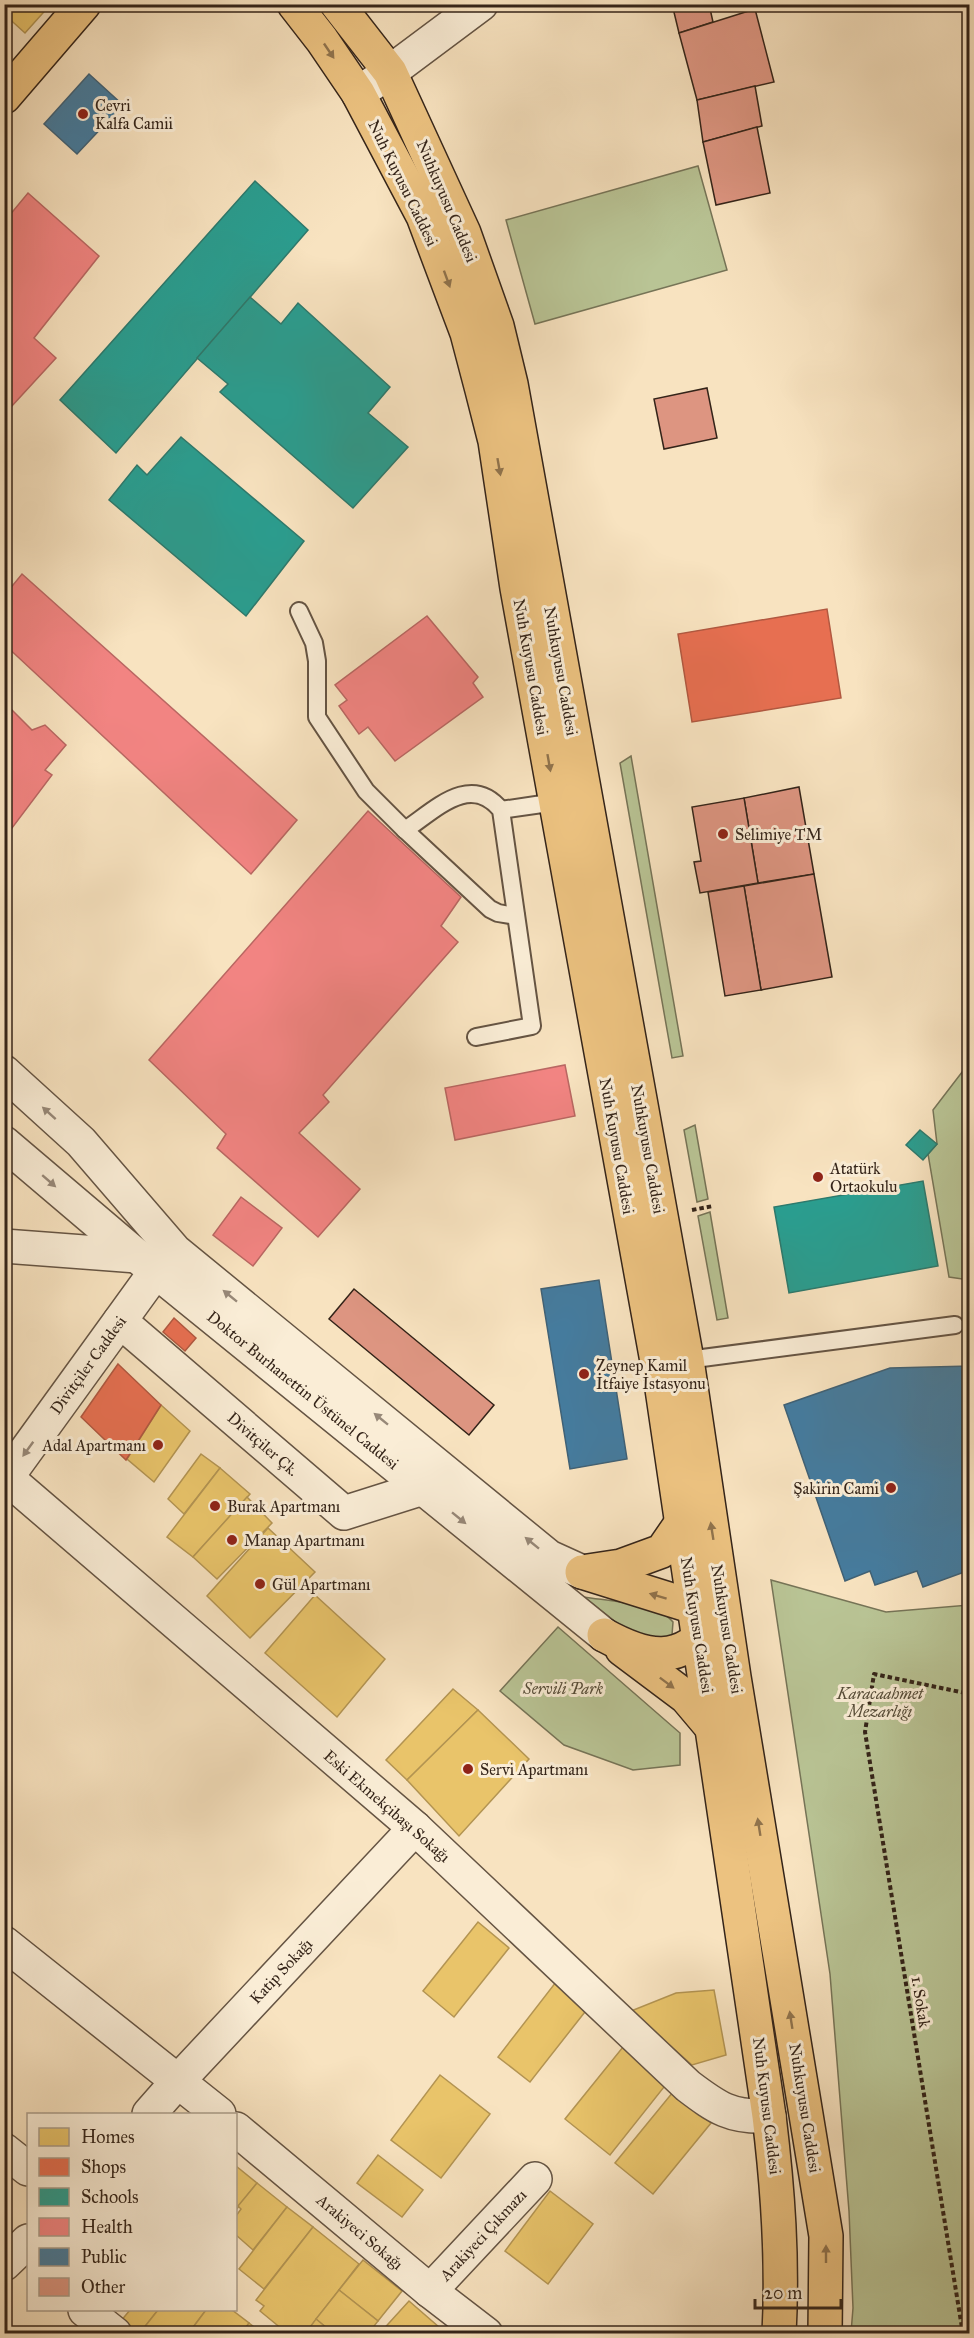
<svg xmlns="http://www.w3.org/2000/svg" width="974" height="2338" font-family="'IM FELL Great Primer',serif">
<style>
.green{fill:#b9c495;stroke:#767457;stroke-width:1.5}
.homes{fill:#e9c46a;stroke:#b39452;stroke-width:1.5}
.shops{fill:#e76f51;stroke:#b15840;stroke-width:1.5}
.schools{fill:#2a9d8f;stroke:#2d796c;stroke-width:1.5}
.health{fill:#f28482;stroke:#b96762;stroke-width:1.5}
.public{fill:#457b9d;stroke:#406175;stroke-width:1.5}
.building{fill:#dd9581;stroke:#342419;stroke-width:1.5}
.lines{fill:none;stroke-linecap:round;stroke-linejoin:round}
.service-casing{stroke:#655443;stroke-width:20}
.minor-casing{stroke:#655443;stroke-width:36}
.tertiary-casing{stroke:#655443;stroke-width:36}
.primary-casing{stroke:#342419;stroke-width:36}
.path{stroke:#342419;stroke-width:4;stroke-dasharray:4.5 3;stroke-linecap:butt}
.service{stroke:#faedd6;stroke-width:16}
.minor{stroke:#faedd6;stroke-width:33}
.tertiary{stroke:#faedd6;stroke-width:33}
.primary{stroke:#ecc280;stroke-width:33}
.oneway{fill:#90734c}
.oneway2{fill:#978878}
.poi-dot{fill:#8f2418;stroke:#faedd6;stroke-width:2}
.labels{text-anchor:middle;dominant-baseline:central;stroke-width:6;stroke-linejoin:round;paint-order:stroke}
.poi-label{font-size:16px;fill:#342419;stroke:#faedd6;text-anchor:start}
.street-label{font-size:16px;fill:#342419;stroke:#faedd6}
.park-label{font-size:16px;font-style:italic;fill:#554c38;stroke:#faedd6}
</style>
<rect width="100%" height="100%" fill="#f8e3c0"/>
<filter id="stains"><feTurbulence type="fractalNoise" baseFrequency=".00333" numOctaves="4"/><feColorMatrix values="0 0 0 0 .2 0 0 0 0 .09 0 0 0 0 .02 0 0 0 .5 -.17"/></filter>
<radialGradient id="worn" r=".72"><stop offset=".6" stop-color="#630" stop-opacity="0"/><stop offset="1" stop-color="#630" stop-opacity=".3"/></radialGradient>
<g class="green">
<path d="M698,166L727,270L535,324L506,220Z"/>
<path d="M631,756L683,1056L672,1058L620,763Z"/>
<path d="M969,1063V1280L949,1277L928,1154L937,1144L933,1110Z"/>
<path d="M695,1125L708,1199L697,1202L684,1130Z"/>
<path d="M710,1212L728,1318L717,1320L698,1216Z"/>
<path d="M771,1580L886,1612L969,1605V2333H851L853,2308L849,2211L830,1974Z"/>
<path d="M584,1597C607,1601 658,1603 673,1622L672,1635L667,1640L627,1631Z"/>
<path d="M558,1627L680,1733V1765L633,1770L564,1745L500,1691Z"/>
</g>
<g class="homes">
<path d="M4,4H51L25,33L4,14Z"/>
<path d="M161,1405L190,1431L154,1482L127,1459Z"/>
<path d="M201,1454L220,1468L184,1514L168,1499Z"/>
<path d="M220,1468L250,1494L193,1557L167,1537Z"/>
<path d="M247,1497L272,1523L217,1579L193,1557Z"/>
<path d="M268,1528L315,1572L250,1638L207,1596Z"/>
<path d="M315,1595L385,1659L337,1717L265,1653Z"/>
<path d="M453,1689L478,1710L407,1780L386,1760Z"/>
<path d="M478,1710L529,1759L459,1836L407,1780Z"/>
<path d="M478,1922L509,1948L454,2017L423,1991Z"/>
<path d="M556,1982L588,2008L530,2082L498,2057Z"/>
<path d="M714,1990L726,2055L692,2065L631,2011L676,1993Z"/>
<path d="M623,2047L668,2082L610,2155L565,2119Z"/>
<path d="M440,2075L490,2114L441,2178L391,2140Z"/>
<path d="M673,2092L711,2123L653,2194L615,2163Z"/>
<path d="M378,2155L423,2190L402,2217L357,2183Z"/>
<path d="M236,2166L257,2183L236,2210Z"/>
<path d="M257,2183L287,2207L253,2250L236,2235V2216L241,2209L238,2206Z"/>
<path d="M550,2191L593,2224L548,2284L505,2251Z"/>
<path d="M287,2207L313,2227L264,2289L239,2269Z"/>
<path d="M313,2227L359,2264L305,2334H288L260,2311L264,2306L256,2300Z"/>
<path d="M363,2260L402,2291L378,2321L339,2290Z"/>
<path d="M339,2290L378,2321L368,2334H334L316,2319Z"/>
<path d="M409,2301L447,2334H379Z"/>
<path d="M130,2310H158L139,2334H124L115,2328Z"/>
<path d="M158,2310H206L188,2334H139Z"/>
<path d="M206,2310H232L249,2323L241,2334H188Z"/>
<path d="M316,2319L334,2334H305Z"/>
<path d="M249,2323L263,2334H241Z"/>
</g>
<g class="shops">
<path d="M827,609L841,698L692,722L678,634Z"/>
<path d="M174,1318L196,1338L185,1351L163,1332Z"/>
<path d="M118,1364L161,1405L126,1460L81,1417Z"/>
</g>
<g class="schools">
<path d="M255,181L308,230L116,453L60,400Z"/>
<path d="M250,297L281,324L298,303L390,387L368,413L408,447L353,508L220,392L228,384L197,358Z"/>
<path d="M181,437L304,541L246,616L109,500L137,465L147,475Z"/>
<path d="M920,1130L937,1144L923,1160L906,1145Z"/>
<path d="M923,1181L938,1266L789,1293L774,1207Z"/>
</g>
<g class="health">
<path d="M28,193L99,256L34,338L56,358L11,407L4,402V320L9,315L4,311V222Z"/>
<path d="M22,574L297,820L251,874L4,644V596Z"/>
<path d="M427,616L478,677L473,683L483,697L395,761L368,727L359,734L339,706L347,700L335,685Z"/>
<path d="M4,702L32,730L45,725L66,745L45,770L52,775L9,832L4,828Z"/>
<path d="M368,811L461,897L441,926L458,942L323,1095L329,1102L299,1133L360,1189L318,1237L217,1148L226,1134L149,1060Z"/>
<path d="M565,1065L575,1116L455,1140L445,1088Z"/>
<path d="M241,1197L282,1228L253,1266L213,1235Z"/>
</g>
<g class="public">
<path d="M89,74L123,105L77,154L44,124Z"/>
<path d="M599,1280L627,1459L570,1469L541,1289Z"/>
<path d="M970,1366V1570L923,1587L917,1571L875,1585L870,1571L845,1581L784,1405L890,1368Z"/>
</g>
<g class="building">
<path d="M672,4H709L713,22L679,33Z"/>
<path d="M755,9L774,82L697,100L679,33Z"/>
<path d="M755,86L762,126L703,142L697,100Z"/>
<path d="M757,127L770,193L716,205L703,142Z"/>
<path d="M707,388L717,438L664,449L654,399Z"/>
<path d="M799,787L814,874L758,883L744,798Z"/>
<path d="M744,798L758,883L700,893L694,862L701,861L692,807Z"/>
<path d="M814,874L832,977L761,990L744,886Z"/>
<path d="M744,886L761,990L725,996L708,892Z"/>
<path d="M354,1289L494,1405L469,1435L329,1319Z"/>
</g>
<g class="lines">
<defs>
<g id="service">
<path d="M299,611L314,643L317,661V717L366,791L405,830L490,909L498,913L516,916"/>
<path d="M501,810L556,802"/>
<path d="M405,830C434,811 470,772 501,810L532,1026L476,1037"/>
<path d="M687,1360L955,1325"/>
</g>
<g id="minor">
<path d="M358,93L390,72L481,4"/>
<path d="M4,1246L137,1256"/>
<path d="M120,1321L344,1513L423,1488"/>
<path d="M7,1478L415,1828L688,2086C717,2108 731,2118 769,2116"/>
<path d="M4,1943L219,2114"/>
<path d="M149,2114L178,2081L415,1828"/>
<path d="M236,2129L430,2291L486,2334"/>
<path d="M4,2150L28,2169"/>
<path d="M4,2264L28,2241"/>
<path d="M430,2291L535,2179"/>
<path d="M85,2310L115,2334"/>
</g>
<g id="tertiary">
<path d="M4,1072L81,1142L175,1251L549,1557L582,1572"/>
<path d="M4,1143L137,1256L604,1635"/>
<path d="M4,1481L156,1271L172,1254"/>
</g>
<g id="primary">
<path d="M294,4L322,40L358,93L423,216L467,333L482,390L495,441L517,588L662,1389L769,2116C778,2190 783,2259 779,2334"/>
<path d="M337,4L390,72L464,233L497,326L511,384L687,1360L734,1677L826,2236L825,2334"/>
<path d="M4,97L84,4"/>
<path d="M588,1571L621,1566L662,1551L682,1522"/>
<path d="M582,1572L694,1607L711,1617"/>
<path d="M604,1635C646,1658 680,1666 713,1623"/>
<path d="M622,1649L686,1697L713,1729"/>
</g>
</defs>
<use href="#service" class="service-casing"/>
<use href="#minor" class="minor-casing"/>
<use href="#tertiary" class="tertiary-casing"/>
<use href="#primary" class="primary-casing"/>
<g class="path">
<path d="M692,1210L713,1206"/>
<path d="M963,2334L865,1732L874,1674L970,1694"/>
</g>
<use href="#service" class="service"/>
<use href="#minor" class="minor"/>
<use href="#tertiary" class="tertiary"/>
<use href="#primary" class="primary"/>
</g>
<defs><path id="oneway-solid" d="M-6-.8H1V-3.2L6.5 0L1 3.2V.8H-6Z" transform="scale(1.5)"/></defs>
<g class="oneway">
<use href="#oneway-solid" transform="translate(329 51) rotate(56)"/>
<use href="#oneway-solid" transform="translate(447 279) rotate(70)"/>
<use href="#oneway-solid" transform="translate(499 467) rotate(80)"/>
<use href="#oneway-solid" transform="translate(549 763) rotate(80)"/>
<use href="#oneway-solid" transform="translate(712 1531) rotate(-99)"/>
<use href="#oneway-solid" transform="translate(658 1596) rotate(-163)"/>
<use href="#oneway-solid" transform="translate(667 1683) rotate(37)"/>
<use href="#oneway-solid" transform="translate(759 1827) rotate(-99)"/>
<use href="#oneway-solid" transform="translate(791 2020) rotate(-99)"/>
<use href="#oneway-solid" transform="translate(826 2254) rotate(-90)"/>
</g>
<g class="oneway2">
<use href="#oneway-solid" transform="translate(49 1113) rotate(-138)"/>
<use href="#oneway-solid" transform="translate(49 1181) rotate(41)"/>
<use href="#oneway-solid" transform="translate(230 1296) rotate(-141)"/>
<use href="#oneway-solid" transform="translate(381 1419) rotate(-141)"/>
<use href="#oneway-solid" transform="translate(28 1449) rotate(126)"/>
<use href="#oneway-solid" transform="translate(459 1518) rotate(39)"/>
<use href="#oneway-solid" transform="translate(532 1543) rotate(-141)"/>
</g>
<g class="poi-dot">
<circle cx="83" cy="114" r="6"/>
<circle cx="723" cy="834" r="6"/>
<circle cx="818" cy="1177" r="6"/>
<circle cx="584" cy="1374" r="6"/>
<circle cx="158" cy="1445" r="6"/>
<circle cx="891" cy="1488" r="6"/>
<circle cx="215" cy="1506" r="6"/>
<circle cx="232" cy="1540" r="6"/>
<circle cx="260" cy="1584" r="6"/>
<circle cx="468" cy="1769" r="6"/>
</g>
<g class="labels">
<g class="poi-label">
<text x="95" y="105">Cevri<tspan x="95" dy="18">Kalfa Camii</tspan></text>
<text x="735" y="834">Selimiye TM</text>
<text x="830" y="1168">Atatürk<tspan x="830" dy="18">Ortaokulu</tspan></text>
<text x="596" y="1365">Zeynep Kamil<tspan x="596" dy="18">İtfaiye İstasyonu</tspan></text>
<text x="146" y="1445" text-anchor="end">Adal Apartmanı</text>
<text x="879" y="1488" text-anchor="end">Şakirin Cami</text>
<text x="227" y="1506">Burak Apartmanı</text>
<text x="244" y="1540">Manap Apartmanı</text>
<text x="272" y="1584">Gül Apartmanı</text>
<text x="480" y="1769">Servi Apartmanı</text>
</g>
<g class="street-label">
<text transform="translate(403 183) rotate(64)">Nuh Kuyusu Caddesi</text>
<text transform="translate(447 201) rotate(67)">Nuhkuyusu Caddesi</text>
<text transform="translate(531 667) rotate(80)">Nuh Kuyusu Caddesi</text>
<text transform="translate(561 671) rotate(80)">Nuhkuyusu Caddesi</text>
<text transform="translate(617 1146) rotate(80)">Nuh Kuyusu Caddesi</text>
<text transform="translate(648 1149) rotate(80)">Nuhkuyusu Caddesi</text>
<text transform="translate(88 1365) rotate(-54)">Divitçiler Caddesi</text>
<text transform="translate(303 1390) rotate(39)">Doktor Burhanettin Üstünel Caddesi</text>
<text transform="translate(263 1444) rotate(41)">Divitçiler Çk.</text>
<text transform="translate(697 1625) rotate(81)">Nuh Kuyusu Caddesi</text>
<text transform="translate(727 1629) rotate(81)">Nuhkuyusu Caddesi</text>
<text transform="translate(387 1806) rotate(41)">Eski Ekmekçibaşı Sokağı</text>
<text transform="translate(281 1971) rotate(-47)">Katip Sokağı</text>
<text transform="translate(921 2002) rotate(81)">1. Sokak</text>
<text transform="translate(767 2106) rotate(83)">Nuh Kuyusu Caddesi</text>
<text transform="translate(805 2108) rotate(81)">Nuhkuyusu Caddesi</text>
<text transform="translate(360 2232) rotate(40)">Arakiyeci Sokağı</text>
<text transform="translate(483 2235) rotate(-47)">Arakiyeci Çıkmazı</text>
</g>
<g class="park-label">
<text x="563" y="1688">Servili Park</text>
<text x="880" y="1693">Karacaahmet<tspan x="880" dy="18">Mezarlığı</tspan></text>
</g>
</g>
<rect width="974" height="2338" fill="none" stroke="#f8e3c0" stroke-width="24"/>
<rect x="6" y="6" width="962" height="2326" fill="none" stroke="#342419" stroke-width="3"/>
<rect x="12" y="12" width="950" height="2314" fill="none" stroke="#342419" stroke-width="1.5"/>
<rect x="27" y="2113" width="210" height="198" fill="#faedd6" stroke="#ab9d8a" stroke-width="1.5"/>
<rect x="39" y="2128" width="30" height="18" fill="#e9c46a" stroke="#ab9d8a" stroke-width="1.5"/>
<text x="81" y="2143" font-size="18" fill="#342419">Homes</text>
<rect x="39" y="2158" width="30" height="18" fill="#e76f51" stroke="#ab9d8a" stroke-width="1.5"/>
<text x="81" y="2173" font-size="18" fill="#342419">Shops</text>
<rect x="39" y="2188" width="30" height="18" fill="#2a9d8f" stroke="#ab9d8a" stroke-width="1.5"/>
<text x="81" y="2203" font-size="18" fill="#342419">Schools</text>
<rect x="39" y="2218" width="30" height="18" fill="#f28482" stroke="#ab9d8a" stroke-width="1.5"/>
<text x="81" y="2233" font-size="18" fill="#342419">Health</text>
<rect x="39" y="2248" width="30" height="18" fill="#457b9d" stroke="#ab9d8a" stroke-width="1.5"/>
<text x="81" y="2263" font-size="18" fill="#342419">Public</text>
<rect x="39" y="2278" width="30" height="18" fill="#dd9581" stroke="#ab9d8a" stroke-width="1.5"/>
<text x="81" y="2293" font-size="18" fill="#342419">Other</text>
<path d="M755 2299v9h86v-9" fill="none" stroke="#342419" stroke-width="3"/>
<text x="764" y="2299" font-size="18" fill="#342419" stroke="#faedd6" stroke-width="4.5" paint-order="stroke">20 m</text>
<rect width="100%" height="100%" filter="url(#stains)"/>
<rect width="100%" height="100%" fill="url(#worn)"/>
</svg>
